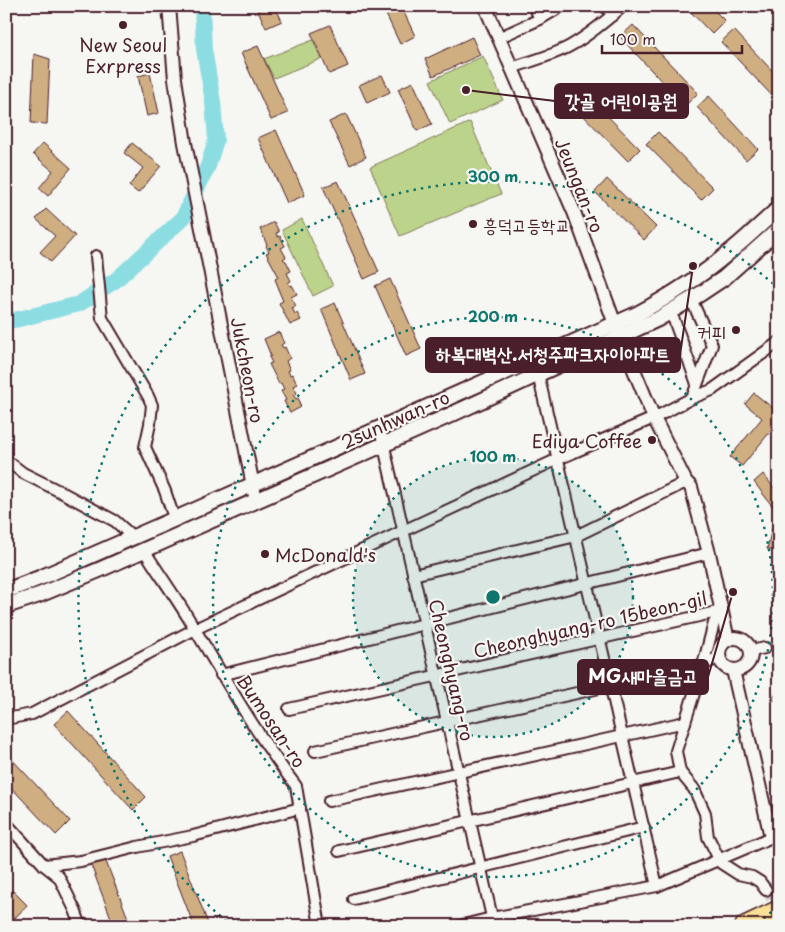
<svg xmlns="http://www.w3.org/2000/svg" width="785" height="932" font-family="'Playpen Sans','Poor Story',sans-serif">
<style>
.green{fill:#bbd38a;stroke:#82795a}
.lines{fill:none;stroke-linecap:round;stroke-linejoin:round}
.river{stroke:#8cdde2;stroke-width:16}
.building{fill:#cfae82;stroke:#4a1f2b}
.minor-tunnel{stroke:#d4cbca;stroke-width:10;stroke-dasharray:10 5;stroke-linecap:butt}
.minor-casing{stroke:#4a1f2b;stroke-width:14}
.tertiary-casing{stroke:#4a1f2b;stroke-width:16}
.secondary-casing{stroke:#4a1f2b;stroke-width:18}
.motorway-casing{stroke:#4a1f2b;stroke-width:22}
.minor{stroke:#f6f6f2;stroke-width:10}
.tertiary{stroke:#f6f6f2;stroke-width:12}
.secondary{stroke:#f6f6f2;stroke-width:14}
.motorway{stroke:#fadf96;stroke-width:19}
.ring{fill:none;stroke:#0f766e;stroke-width:2.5;stroke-dasharray:2.5 5}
.poi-dot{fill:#4a1f2b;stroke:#f6f6f2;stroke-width:2}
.labels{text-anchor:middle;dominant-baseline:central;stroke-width:4.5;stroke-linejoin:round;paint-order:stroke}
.poi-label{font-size:18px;fill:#4a1f2b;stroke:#f6f6f2;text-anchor:start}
.street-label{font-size:18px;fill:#4a1f2b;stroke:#f6f6f2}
.centre{fill:#0f766e;stroke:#f6f6f2;stroke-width:2.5}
.ring-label{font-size:15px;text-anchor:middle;font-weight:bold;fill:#0f766e;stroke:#f6f6f2;stroke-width:4.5;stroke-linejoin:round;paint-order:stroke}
.leader{fill:none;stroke:#4a1f2b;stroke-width:2}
.callout-dot{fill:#4a1f2b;stroke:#f6f6f2;stroke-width:2}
.callout{fill:#4a1f2b;stroke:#4a1f2b;stroke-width:2}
.callout-label{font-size:19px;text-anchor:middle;font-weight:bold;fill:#fff}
</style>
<rect width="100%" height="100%" fill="#f6f6f2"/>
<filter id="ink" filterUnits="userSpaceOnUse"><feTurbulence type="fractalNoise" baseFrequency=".02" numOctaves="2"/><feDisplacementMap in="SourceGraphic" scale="10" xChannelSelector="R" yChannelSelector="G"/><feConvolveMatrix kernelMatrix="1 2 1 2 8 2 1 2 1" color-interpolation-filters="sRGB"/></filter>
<g filter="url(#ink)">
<g class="green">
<path d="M313,40L321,59L274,78L264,59Z"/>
<path d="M483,56L503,100L450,124L430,81Z"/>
<path d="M470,122L501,194L400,236L370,167Z"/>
<path d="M302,219L333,286L313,296L282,230Z"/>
</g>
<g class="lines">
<path class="river" d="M6,321L19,319L79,304L116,280L183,218L208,166L216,140L213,102L204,49L202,6"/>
</g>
<g class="building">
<path d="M256,6H275L282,21L266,28Z"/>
<path d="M391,6H401L415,36L400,44L384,10Z"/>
<path d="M685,6H710L725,21L712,34Z"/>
<path d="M330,25L348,66L329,74L311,33Z"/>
<path d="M633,25L698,93L685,106L620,37Z"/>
<path d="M734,30L779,78V103L721,42Z"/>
<path d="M472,37L480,55L433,76L425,59Z"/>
<path d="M258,46L288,113L271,120L241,53Z"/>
<path d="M34,54L50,59L47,124L31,123Z"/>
<path d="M150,73L159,113L147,116L138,76Z"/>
<path d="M382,75L390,92L367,103L359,85Z"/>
<path d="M413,82L432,124L417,131L398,89Z"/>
<path d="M578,86L640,149L628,161L566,98Z"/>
<path d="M709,96L758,149L746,160L697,107Z"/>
<path d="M346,114L366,157L350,165L329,122Z"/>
<path d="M276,130L305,195L287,203L258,138Z"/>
<path d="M658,132L713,188L701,200L646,144Z"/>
<path d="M43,143L71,168L48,196L39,188L53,171L33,154Z"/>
<path d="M132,143L161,166L138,193L129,186L143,168L124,153Z"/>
<path d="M607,179L656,227L644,240L595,192Z"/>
<path d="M338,181L379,272L364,279L323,187Z"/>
<path d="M46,209L75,236L51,262L40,252L55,236L36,219Z"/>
<path d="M274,222L279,232L276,233L278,237L280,236L285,246L281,248L286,257L283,259L285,261H286L291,271L287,273L291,281L288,283L290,286L292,285L297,294L291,297L296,306L292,308L295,314L297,313L301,320L290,325L279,303L283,301L278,289H279L275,279L279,277L266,253L269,252L266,246L267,245L260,229Z"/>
<path d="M390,279L421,349L406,356L375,286Z"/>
<path d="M335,303L365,374L351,380L321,309Z"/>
<path d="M279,332L284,343L281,345L283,348L285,347L290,358L286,361L290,370L288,371L290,375L292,374L297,384L293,386L297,393L293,395L296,399L298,398L300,402H299L301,407L290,413L284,401L286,400L281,391L284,389L281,383L279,384L269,364L272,363L269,357L271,356L264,339Z"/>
<path d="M754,393L779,413V421L742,466L730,457L762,418L745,404Z"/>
<path d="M763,474L779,494V552L767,549L776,511L754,482Z"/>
<path d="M779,689V703L772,699Z"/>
<path d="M68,711L146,797L133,810L54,724Z"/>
<path d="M6,753L70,821L56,835L6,782Z"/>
<path d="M180,851L209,926H194L167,856Z"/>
<path d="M105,859L131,926H114L91,865Z"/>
<path d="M6,884L27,905L15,918L6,909Z"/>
</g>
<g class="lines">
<path class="minor-tunnel" d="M766,890L779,913"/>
<defs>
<g id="minor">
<path d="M534,6L540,19"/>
<path d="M605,6L613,15"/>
<path d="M498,38L540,19L562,6"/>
<path d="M511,68C531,61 552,56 570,46C588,36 607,20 623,6"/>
<path d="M96,256L102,318L148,396L152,405L150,424L145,447L165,491L174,518"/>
<path d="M691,299L712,345L692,398"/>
<path d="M668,312L674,320L697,384"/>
<path d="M538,374L657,886"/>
<path d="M380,429L494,926"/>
<path d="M6,460L23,473L61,492L115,521L133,537"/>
<path d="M144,550C161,577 180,603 196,631C228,684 258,737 296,786L320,926"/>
<path d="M413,575L576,536L686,482"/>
<path d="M721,611L714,623L703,665L676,751L680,772L694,789L705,813L708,837L721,863L738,874L752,877L760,882L766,890"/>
<path d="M751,651L765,648"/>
<path d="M221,675L709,553"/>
<path d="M289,709L721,611"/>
<path d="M6,719L32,714L195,629L403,531L558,459L654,418L692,398L712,390L779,342"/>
<path d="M315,751L703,665L719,657"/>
<path d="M329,801L685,722"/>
<path d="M6,823L44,865L59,877L75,910L81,926"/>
<path d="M339,851L680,772"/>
<path d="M44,865L81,861L137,847L193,836L300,808"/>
<path d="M354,899L644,827"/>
<path d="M459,926L492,918L657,886L779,834"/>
</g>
<g id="tertiary">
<path d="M169,6L175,79L185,143L256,501"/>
<path d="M485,6L574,212L615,324L654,418L686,482L691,487L709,553L728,640"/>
<circle cx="735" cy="654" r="16"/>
<path d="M733,670L771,837"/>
</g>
<g id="secondary">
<path d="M6,591L42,577L193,511L637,314C670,296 699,278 727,254C745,240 762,223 779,208"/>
<path d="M6,606L39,595L99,570L446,417L658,319L700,294L724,278L779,229"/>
</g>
<path id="motorway" d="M745,926L779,910"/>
</defs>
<use href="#minor" class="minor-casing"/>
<use href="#tertiary" class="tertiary-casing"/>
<use href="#secondary" class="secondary-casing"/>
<use href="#motorway" class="motorway-casing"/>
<use href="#minor" class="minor"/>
<use href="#tertiary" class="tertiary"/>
<use href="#secondary" class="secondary"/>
<use href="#motorway" class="motorway"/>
</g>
</g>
<circle cx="493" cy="597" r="140" fill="#0f766e" fill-opacity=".12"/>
<g class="ring">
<circle cx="493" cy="597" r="140"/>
<circle cx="493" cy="597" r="280"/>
<path d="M777 907A420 420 0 0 1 754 926M232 926A420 420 0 1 1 777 287"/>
</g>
<g class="poi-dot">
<circle cx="123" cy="25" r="5"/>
<circle cx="473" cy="224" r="5"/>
<circle cx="736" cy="330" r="5"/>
<circle cx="652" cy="440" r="5"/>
<circle cx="265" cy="554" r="5"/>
</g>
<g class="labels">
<g class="poi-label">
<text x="123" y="44" text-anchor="middle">New Seoul<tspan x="123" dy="21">Exrpress</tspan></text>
<text x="483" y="224">흥덕고등학교</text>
<text x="726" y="330" text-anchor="end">커피</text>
<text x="642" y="440" text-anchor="end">Ediya Coffee</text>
<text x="275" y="554">McDonald's</text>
</g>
<g class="street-label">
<text transform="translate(580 185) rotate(68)">Jeungan-ro</text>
<text transform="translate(248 370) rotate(79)">Jukcheon-ro</text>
<text transform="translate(395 419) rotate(-24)">2sunhwan-ro</text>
<text transform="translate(590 624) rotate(-13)">Cheonghyang-ro 15beon-gil</text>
<text transform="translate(452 670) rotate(77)">Cheonghyang-ro</text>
<text transform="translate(272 721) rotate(56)">Bumosan-ro</text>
</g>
</g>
<circle cx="493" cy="597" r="8" class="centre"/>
<g class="ring-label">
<text x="493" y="182">300 m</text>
<text x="493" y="322">200 m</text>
<text x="493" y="462">100 m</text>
</g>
<path class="leader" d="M466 90L555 101M693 266L680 355M733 592L708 677"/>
<g class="callout-dot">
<circle cx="466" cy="90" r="5"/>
<circle cx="693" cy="266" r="5"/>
<circle cx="733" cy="592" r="5"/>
</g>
<g class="callout">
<rect x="555" y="84" width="133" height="34" rx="5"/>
<rect x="426" y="338" width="254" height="34" rx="5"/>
<rect x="578" y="660" width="130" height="34" rx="5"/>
</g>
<g class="callout-label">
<text x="621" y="108">갓골 어린이공원</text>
<text x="553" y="361">하복대벽산.서청주파크자이아파트</text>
<text x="643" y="683">MG새마을금고</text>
</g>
<rect width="785" height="932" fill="none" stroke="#f6f6f2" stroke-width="25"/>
<rect x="12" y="12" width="760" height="907" fill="none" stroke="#4a1f2b" stroke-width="2" filter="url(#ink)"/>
<path d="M602 45v8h140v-8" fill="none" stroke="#4a1f2b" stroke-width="2.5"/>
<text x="610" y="45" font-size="15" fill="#4a1f2b" stroke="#f6f6f2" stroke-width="4" paint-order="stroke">100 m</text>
</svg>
